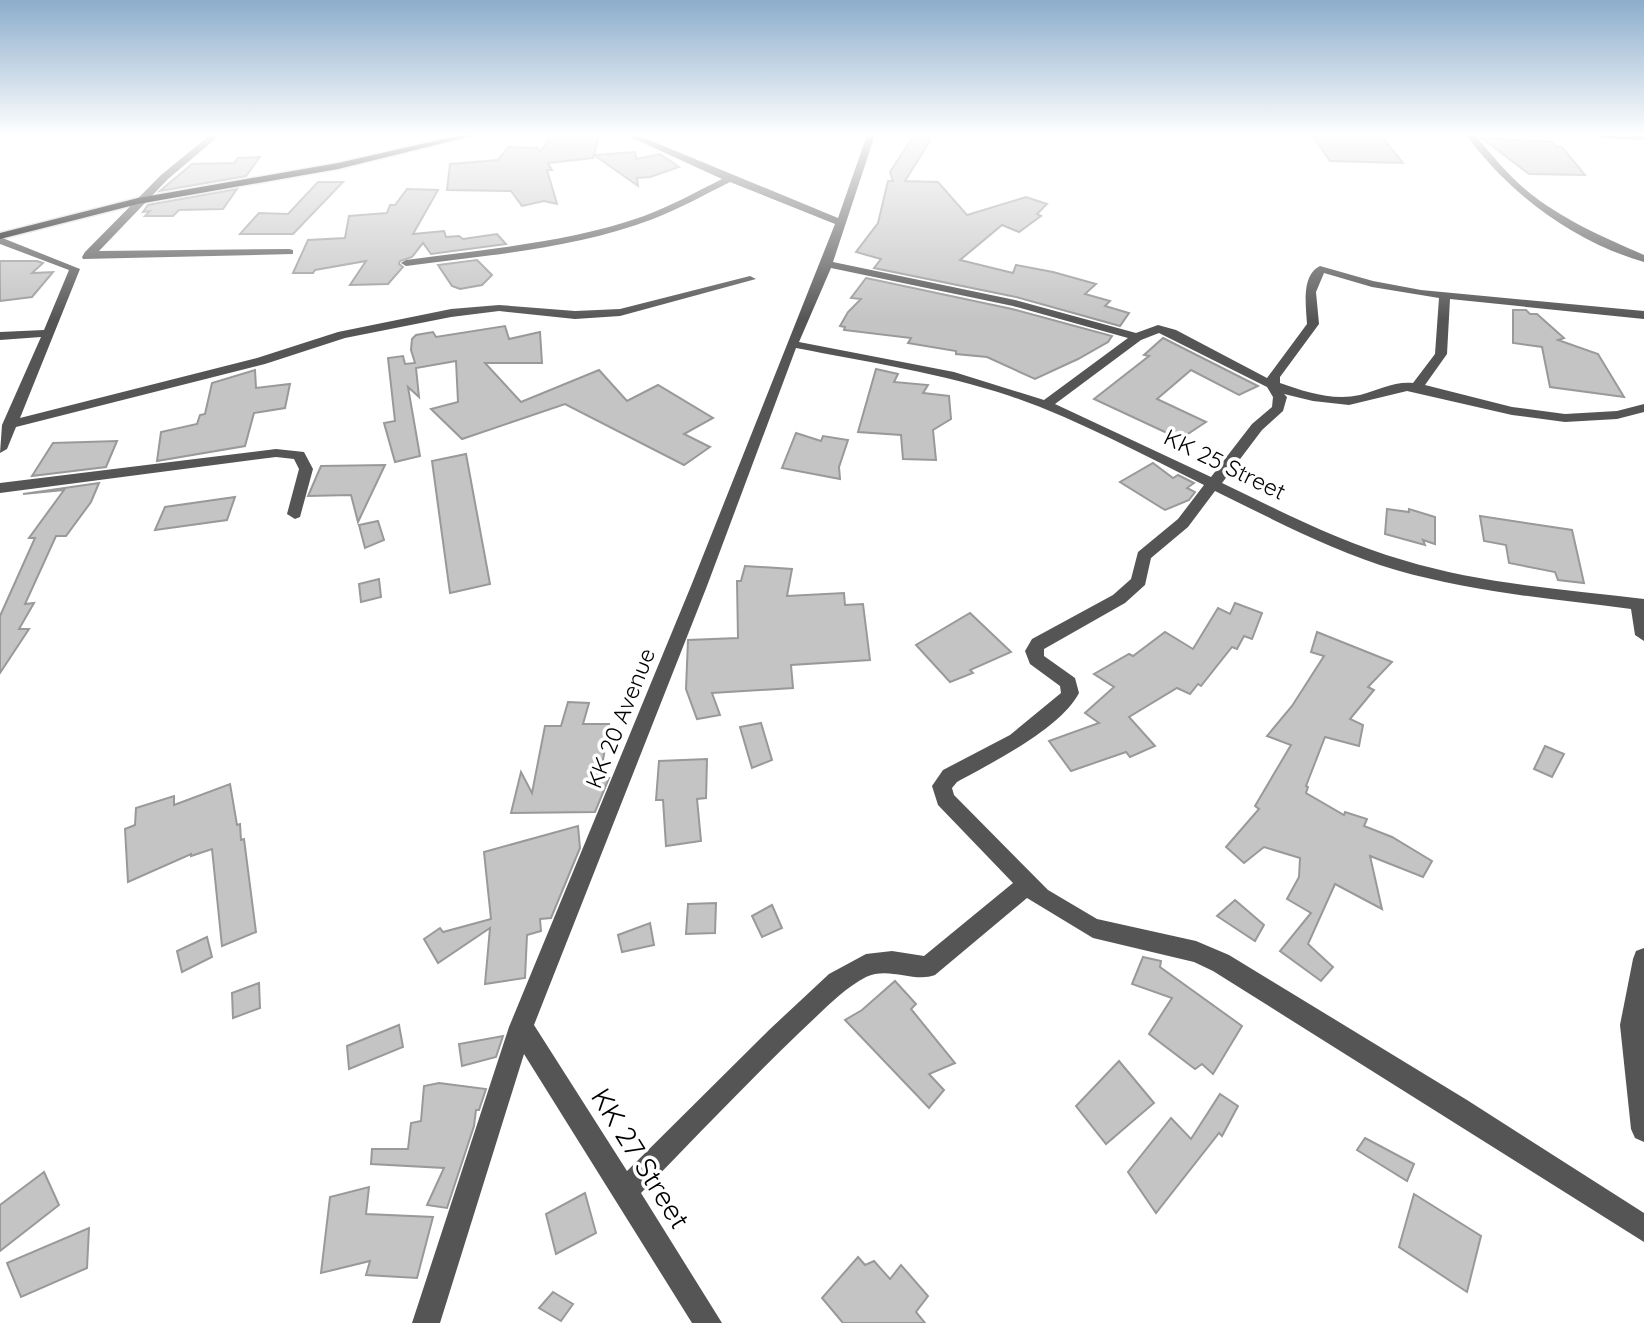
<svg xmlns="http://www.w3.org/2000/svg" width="1644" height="1323" font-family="Quicksand,sans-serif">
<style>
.building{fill:#c4c4c4;stroke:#999;stroke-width:2}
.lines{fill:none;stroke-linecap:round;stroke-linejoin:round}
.major-casing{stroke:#dbdbdb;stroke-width:3}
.minor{fill:#555;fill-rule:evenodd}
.major{fill:#000;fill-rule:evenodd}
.labels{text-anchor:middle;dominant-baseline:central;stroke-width:7;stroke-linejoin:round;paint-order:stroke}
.street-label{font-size:23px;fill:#000;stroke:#fff}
.near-street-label{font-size:28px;fill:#000;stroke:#fff}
</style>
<rect width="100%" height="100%" fill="#fff"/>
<g class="building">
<path d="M552,135H599L594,155L635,152L636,159L660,154L679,167L650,177L637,178L638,186L594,155L593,158L548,163L552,170H547L557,204L544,201L522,206L511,191L447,190L450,164L498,160L508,147L538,148L540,152Z"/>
<path d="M914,135H924L931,139L905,181L938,182L967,215L1026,197L1047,204L1037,214L1041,216L1019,232L1002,225L960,260L1013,273L1016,265L1053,272L1096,284L1085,294L1110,301L1105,306L1129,313L1120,326L1016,297L874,268L881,259L856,252L878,223L888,181H893L890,172Z"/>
<path d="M1312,135H1375L1382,137L1403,163L1330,161Z"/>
<path d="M1482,138L1552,142L1557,147H1562L1585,175L1529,174Z"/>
<path d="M260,157L246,176L160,191L192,164L234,163L238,158Z"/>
<path d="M318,182H343L293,234H240L259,213L288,214Z"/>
<path d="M237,189L223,209L179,210L173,216H145L150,211L143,212L148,205Z"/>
<path d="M407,189L438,190L413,234L444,231L446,237L459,236L463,239L497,234L506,244L431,254L423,243L412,257L400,261L399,264L403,267L388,284L350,285L366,261L315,270L313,273H293L308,240L345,238L349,216L387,213L390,205H395Z"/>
<path d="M477,260L492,275L482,285L460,289L452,286L438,265Z"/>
<path d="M0,261H37L43,263L32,273L53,272L32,297L0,301Z"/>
<path d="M866,278L1012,309L1112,336L1108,342L1078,359L1035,379L987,357L956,354V351L908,343L911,338L844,330L845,327L840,326L848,312L861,299L851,298Z"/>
<path d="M1513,310H1526L1530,314H1537L1564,338L1558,340L1598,354L1624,397L1550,387L1542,347L1513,343Z"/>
<path d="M505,326L509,339L540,332L542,363H485L521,402L599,370L627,401L658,385L713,418L684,434L710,447L684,465L565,404L462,439L431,409L458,402L456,361L416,368L419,397L408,387L420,456L395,462L384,423L395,421L388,358L403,356L405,364L415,363L411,350L412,339L416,335L433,332L436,337Z"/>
<path d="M1163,338L1258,386L1239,395L1191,370L1157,399L1206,422L1180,439L1094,399L1149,356L1144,355Z"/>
<path d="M876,369L898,374L894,382L928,385L923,393L949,396L951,419L933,430L936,460L903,459L901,435L858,432Z"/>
<path d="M255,370L256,388L290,384L285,408L254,413L245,446L157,461L161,432L197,424L200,415L205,414L212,383Z"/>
<path d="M796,433L821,441L823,436L848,440L839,467L840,479L782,468Z"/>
<path d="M117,441L106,467L32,476L53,443Z"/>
<path d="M466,454L490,584L450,593L432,461Z"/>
<path d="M1153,463L1173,478L1178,475L1194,483L1187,488L1195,492L1189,500L1165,510L1120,482Z"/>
<path d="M385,465L358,522L351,495L308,496L321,466Z"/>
<path d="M99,483L91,502L66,536H56L25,604L34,603L19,629H29L0,673V616L35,538H29L64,490L23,494Z"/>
<path d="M235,497L227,520L155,530L165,507Z"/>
<path d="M1387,509L1409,512V509L1435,517V544L1423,540L1425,545L1385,534Z"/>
<path d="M1480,516L1572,530L1584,583L1558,580L1555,572L1509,563L1506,545L1484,541Z"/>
<path d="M378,521L384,540L365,548L359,525Z"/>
<path d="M745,566L792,569L787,596L844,593L845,605L863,604L870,660L791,665L793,688L712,693L720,715L697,719L686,689L688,640L738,638L737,581H741Z"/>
<path d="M379,579L381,597L361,602L359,584Z"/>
<path d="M1235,603L1262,613L1252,639L1244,636L1237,649L1232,647L1201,686L1198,684L1190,694L1177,688L1129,717L1155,746L1130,757L1126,752L1071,771L1049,741L1099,723L1085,713L1114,687L1094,674L1129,654L1133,656L1165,632L1193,649L1218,608L1230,614Z"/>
<path d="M970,613L1011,652L970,670L973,673L950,682L916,645Z"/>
<path d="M1317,632L1392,662L1368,687L1374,690L1350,719L1363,725L1359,746L1325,737L1306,786L1308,787L1306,793L1344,815L1345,812L1367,819L1364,826L1392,837L1432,861L1423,877L1370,856L1382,909L1335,884L1308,944L1333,967L1321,981L1280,951L1311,913L1287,899L1299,877L1300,858L1264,847L1244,863L1226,847L1259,809L1255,806L1291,745L1267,736L1292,706L1324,656L1311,652Z"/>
<path d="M568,702L589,703L583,724H609L600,778H609L595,812L511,813L521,772L532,793L545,726H561Z"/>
<path d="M761,723L772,760L752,768L740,727Z"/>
<path d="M1545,746L1564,754L1552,777L1534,769Z"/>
<path d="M707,759L706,798L697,799L701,841L666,846L663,800H656L659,761Z"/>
<path d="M230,784L237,825L240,824L241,840L244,839L256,932L222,946L212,849L191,856V854L128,882L125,829L135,825L136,808L174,796V805Z"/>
<path d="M578,826L580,848L551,918L540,919L541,931L527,935L525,978L485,984L490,928L438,963L424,939L440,928L443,932L491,919L484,852Z"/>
<path d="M1235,900L1264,925L1255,941L1217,916Z"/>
<path d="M716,903L715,933L686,934L688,904Z"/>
<path d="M772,905L782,928L762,937L752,916Z"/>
<path d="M650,923L654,945L622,952L618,935Z"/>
<path d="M207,937L212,957L182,972L177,951Z"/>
<path d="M1143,957L1161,961L1160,967L1242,1026L1213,1074L1202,1064L1195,1069L1149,1034L1172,998L1132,984Z"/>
<path d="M895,981L916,1004L911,1009L955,1063L929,1074L944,1090L929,1108L845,1020L862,1010Z"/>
<path d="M259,983L260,1008L233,1018L232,993Z"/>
<path d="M399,1025L403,1047L349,1069L347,1046Z"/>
<path d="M503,1036L496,1057L462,1066L459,1044Z"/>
<path d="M1119,1061L1154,1103L1106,1144L1076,1106Z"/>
<path d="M439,1083L486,1089L479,1110H476L474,1126L447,1208L427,1205L444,1168L371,1164L372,1149H408L411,1123L421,1121L424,1086Z"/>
<path d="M1220,1094L1238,1106L1222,1136L1219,1133L1156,1213L1128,1172L1171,1118L1191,1139Z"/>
<path d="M1365,1138L1414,1164L1407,1181L1357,1150Z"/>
<path d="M44,1172L59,1205L0,1251V1205Z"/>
<path d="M369,1187L366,1214L433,1217L417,1278L366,1275L370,1261L321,1273L330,1197Z"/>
<path d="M585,1193L596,1233L556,1254L546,1214Z"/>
<path d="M1414,1194L1481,1236L1467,1292L1399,1247Z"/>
<path d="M89,1228L87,1268L21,1297L7,1263Z"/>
<path d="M858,1257L865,1265L874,1261L890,1279L901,1265L928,1296L916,1312L925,1323H843L822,1298Z"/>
<path d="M553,1292L573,1304L561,1321L539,1308Z"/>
</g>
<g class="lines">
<defs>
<path id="major" d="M461,135H476L338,169L138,204L0,239V233L138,198L338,163Z"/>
</defs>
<use href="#major" class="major-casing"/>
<g class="minor">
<path d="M210,135H220L168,179L99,251L289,249L293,250V254L83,259L82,257L85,252L161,175Z"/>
<path d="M626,135H637L838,218L867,135H875L833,262L1015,300L1136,333L1158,325L1176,330L1267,378L1307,324C1306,306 1301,275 1320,266L1373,281L1421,290L1644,311V319L1450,299L1447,354L1425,385L1512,407L1565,414L1617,411L1644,404V412L1617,419L1565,422L1512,415L1407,391L1349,405L1313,401L1284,394L1287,397L1283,411L1262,430L1222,483C1280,511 1340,542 1403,560C1481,584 1563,589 1644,599V641L1635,635L1631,609C1552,599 1473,592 1396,570C1333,551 1274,520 1215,491L1188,527L1151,558L1145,585L1125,603L1044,649V656L1075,678L1079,693C1060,729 993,762 957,782L952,788L954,795L1048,890L1097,919L1196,941L1229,955L1467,1100L1644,1213V1242L1213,971L1194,962L1093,938L1027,898L935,975C914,983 889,966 866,977C841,990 821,1013 800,1032C746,1084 694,1139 641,1193L722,1323H692L524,1054L440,1323H412L509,1027L691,586L835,224L730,182C704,195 679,209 653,219C574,249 488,255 406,266L401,263L406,260C485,249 568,243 644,216C671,206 696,192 722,179ZM831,268L1013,306L1128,338L1044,400L954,372L799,342ZM1324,273L1372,287L1439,298L1435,354L1413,383C1395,381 1378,390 1360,395C1333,401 1305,392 1280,383V377L1319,324L1316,292ZM1159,333L1267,387L1273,397L1272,407L1252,424L1211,477L1055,404L1141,340ZM796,348C868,362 941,373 1010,396C1077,419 1141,454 1204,485L1178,519L1138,552L1131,579L1113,595L1032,639L1025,651L1030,664L1060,686L1061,693L1010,735L943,770L932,786L938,805L1013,883L924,956L892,951L866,954L829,974L769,1030L627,1171L534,1025L707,586Z"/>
<path d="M1466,135H1475C1491,154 1507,174 1526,190C1561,219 1603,237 1644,255V262C1572,241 1510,194 1466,135Z"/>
<path d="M1597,135H1644V140L1601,138Z"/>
<path d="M0,237L80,269L20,418L257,358L338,332L451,309L499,305L575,311L620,309L750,276L756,279L620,316L575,319L499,311L451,317L345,338L265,364L16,427L7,449L0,453L2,425L41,337L0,340V332L44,330L69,270L0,244Z"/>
<path d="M276,449L304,452L313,469L300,517L295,519L287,514L299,469L294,459L276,457L0,493V483Z"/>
<path d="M1644,948V1142L1635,1138L1631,1129L1620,1025L1633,959L1636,951Z"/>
</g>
<use href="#major" class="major"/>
</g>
<linearGradient id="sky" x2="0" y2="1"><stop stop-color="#8cadcc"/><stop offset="0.42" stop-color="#fff"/><stop offset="1" stop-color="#fff" stop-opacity="0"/></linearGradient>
<rect width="1644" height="320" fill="url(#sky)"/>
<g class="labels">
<g class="street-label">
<text transform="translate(1225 464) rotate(26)">KK 25 Street</text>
<text transform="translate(620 718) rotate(-68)">KK 20 Avenue</text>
</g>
<g class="near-street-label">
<text transform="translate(641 1158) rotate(58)">KK 27 Street</text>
</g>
</g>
</svg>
